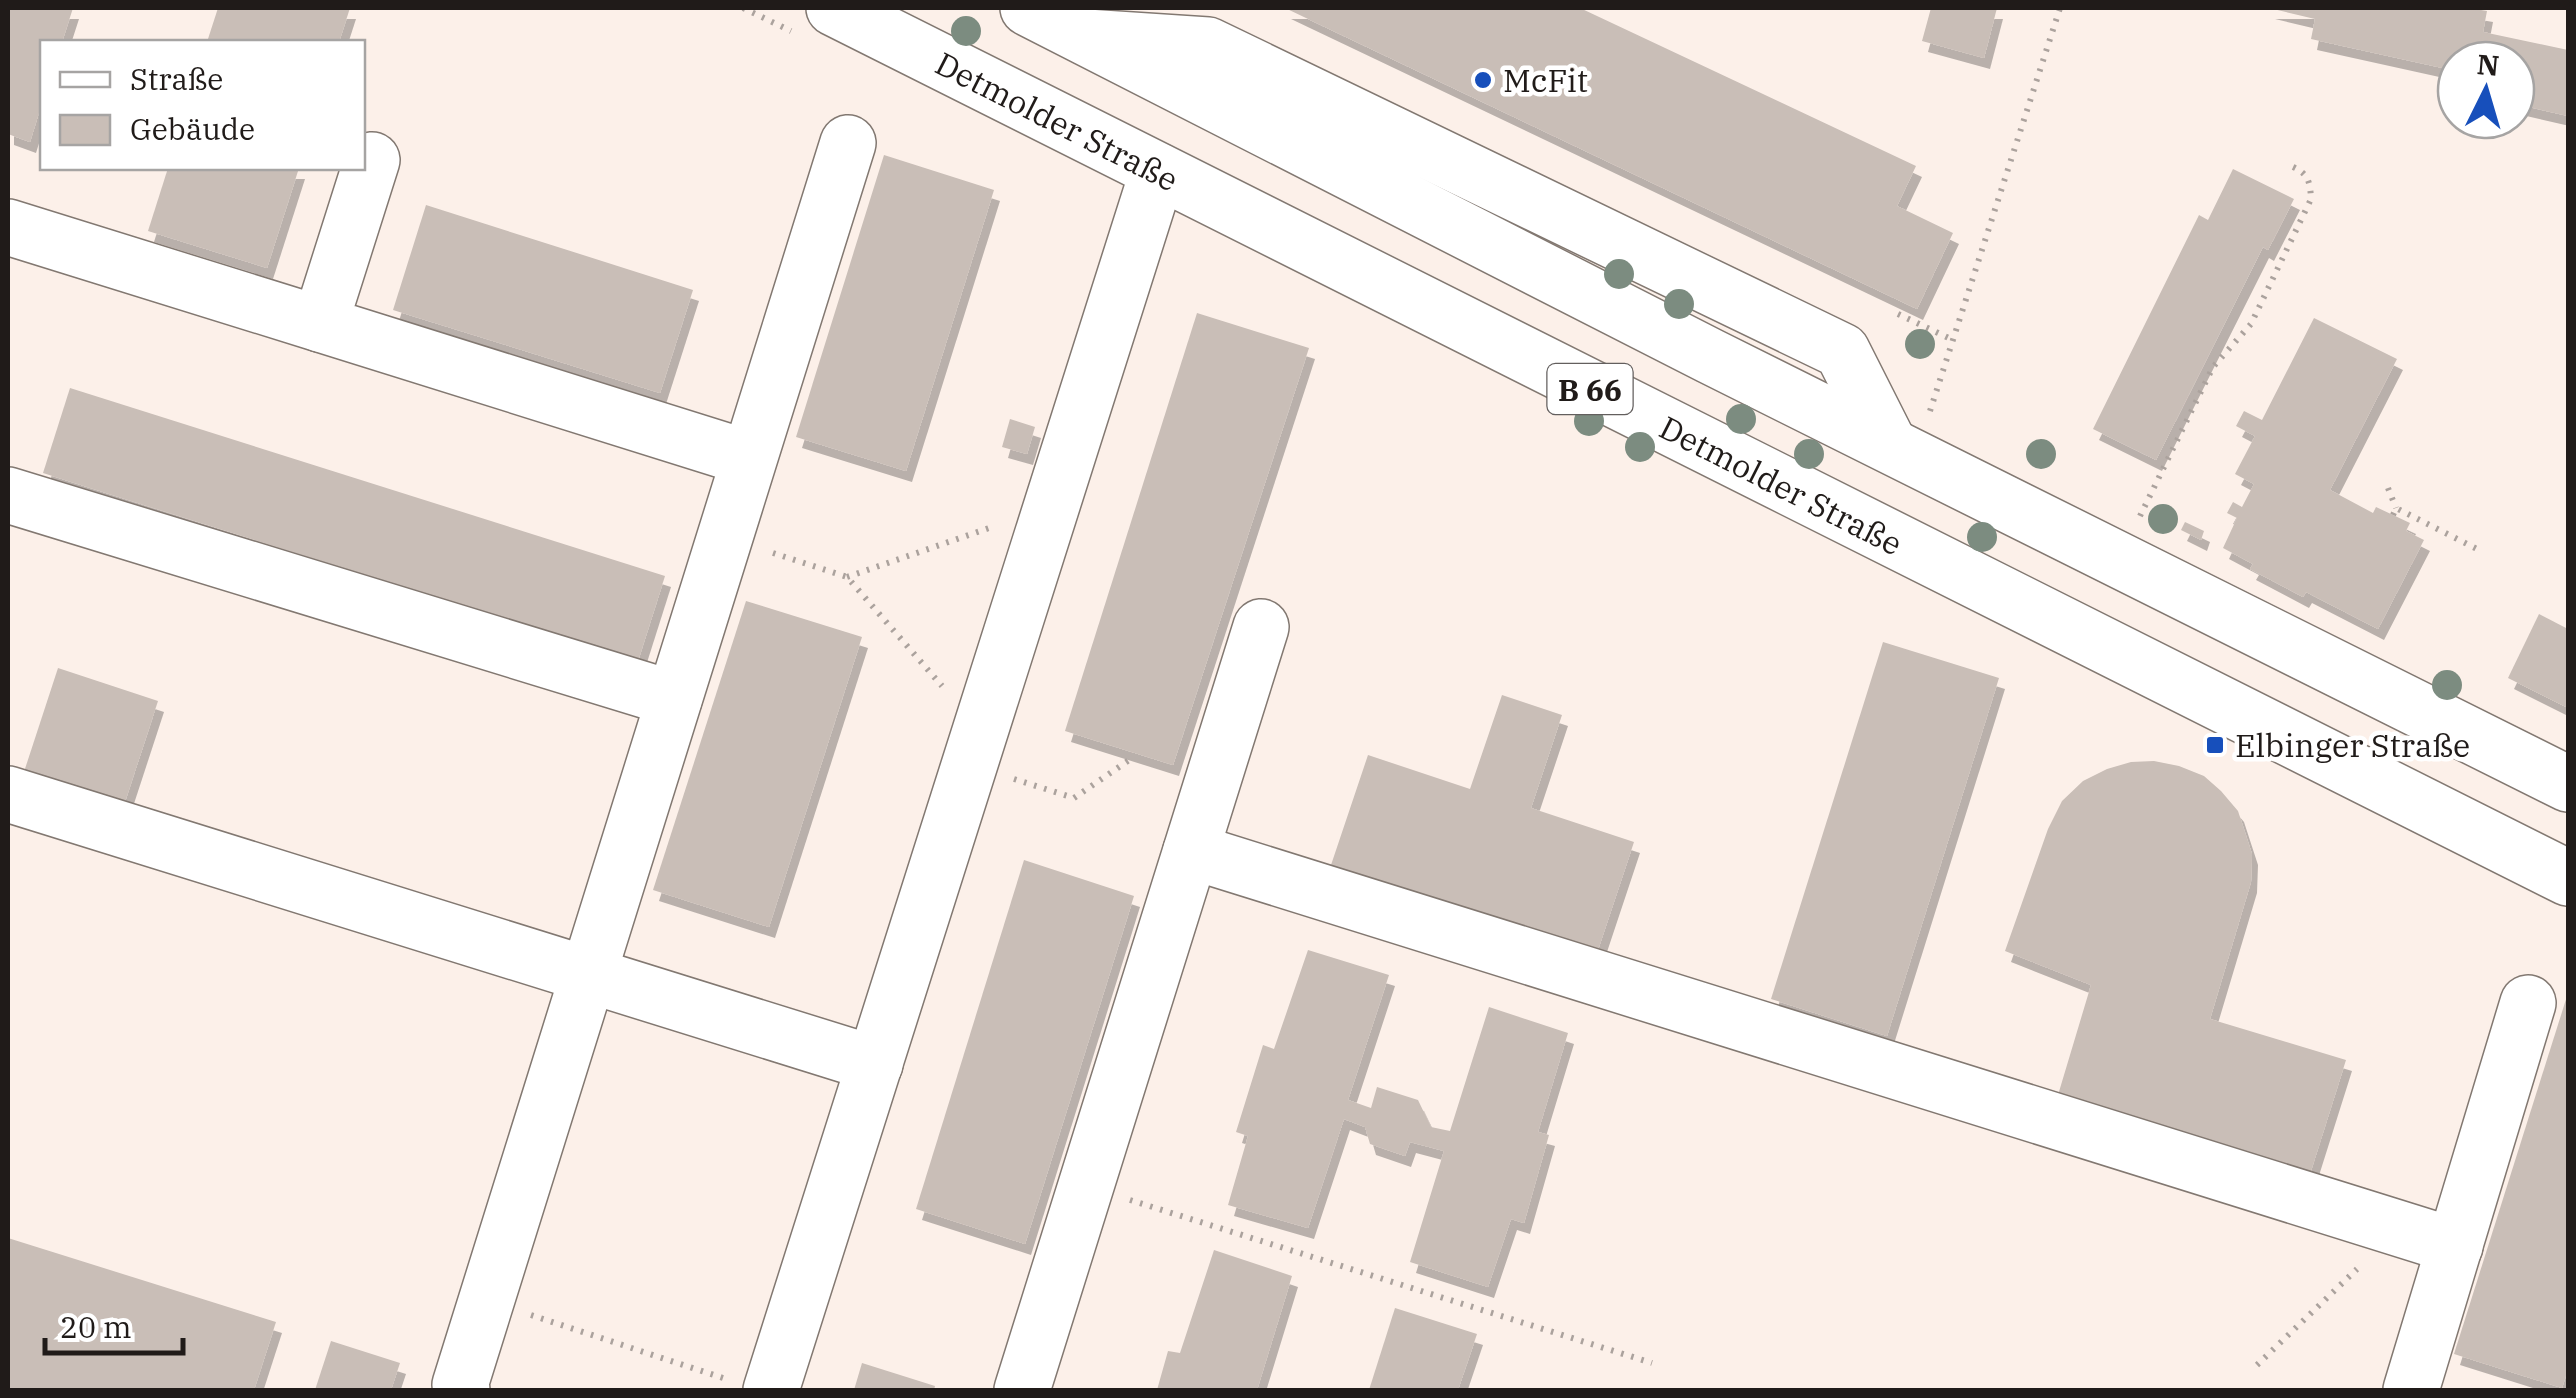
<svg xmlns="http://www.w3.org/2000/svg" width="2576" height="1398" font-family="'IBM Plex Serif',serif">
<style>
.building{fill:#c9beb7;filter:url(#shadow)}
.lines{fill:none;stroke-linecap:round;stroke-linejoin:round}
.minor-casing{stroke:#827871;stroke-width:58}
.major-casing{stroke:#827871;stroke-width:58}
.path{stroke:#aba29d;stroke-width:6;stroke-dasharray:2.5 8;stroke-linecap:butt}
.minor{stroke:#fff;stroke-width:55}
.major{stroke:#fff;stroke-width:55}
.tree{fill:#7c8c80}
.poi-dot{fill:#174fbb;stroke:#fff;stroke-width:4}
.labels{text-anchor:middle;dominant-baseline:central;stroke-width:9;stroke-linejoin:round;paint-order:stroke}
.shield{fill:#fff;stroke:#635f5e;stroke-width:2.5}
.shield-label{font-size:30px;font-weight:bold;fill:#201b19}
.poi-label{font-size:32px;fill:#201b19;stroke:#fff;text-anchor:start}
.street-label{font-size:32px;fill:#201b19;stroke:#fff}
</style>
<defs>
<filter id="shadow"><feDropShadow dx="6" dy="11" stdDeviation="0" flood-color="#0004"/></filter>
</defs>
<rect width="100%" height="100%" fill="#fcf0e9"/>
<g class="building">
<path d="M8,8H73L62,42H42V103L30,142L8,134Z"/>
<path d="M218,8H350L339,42H207Z"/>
<path d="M1285,8H1580L1916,166L1897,206L1953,233L1917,309Z"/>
<path d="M1931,8H1997L1984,58L1922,41Z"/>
<path d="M2269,8H2469L2487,11L2483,32L2568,50V116L2516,104V60H2456V71L2311,39L2315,19Z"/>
<path d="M884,155L994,190L906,471L796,437Z"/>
<path d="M168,168H299L267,268L148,231Z"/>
<path d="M2233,169L2294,199L2268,250L2263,247L2156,460L2093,429L2199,215L2208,220Z"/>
<path d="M426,205L693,290L660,393L393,310Z"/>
<path d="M1197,313L1309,348L1173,765L1065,731Z"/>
<path d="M2314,318L2397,359L2330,490L2373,513L2376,507L2410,523L2406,531L2424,540L2378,629L2306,592L2303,597L2250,569L2253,564L2223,548L2237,518L2227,513L2233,502L2242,507L2254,484L2235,474L2255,436L2236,426L2244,411L2262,420Z"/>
<path d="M70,388L665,576L638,661L43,473Z"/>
<path d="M1010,419L1035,427L1027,454L1002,447Z"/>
<path d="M2185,522L2204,531L2201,540L2181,530Z"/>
<path d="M746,601L862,637L769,927L653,890Z"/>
<path d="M2539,614L2568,629V708L2508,678Z"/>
<path d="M1883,642L1999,678L1887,1036L1771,999Z"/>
<path d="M58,668L158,701L122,811L22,778Z"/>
<path d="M1502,695L1562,715L1531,808L1634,842L1597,953L1331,865L1368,755L1470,789Z"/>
<path d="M2154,761L2179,766L2204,776L2221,791L2238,811L2252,854L2251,882L2210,1019L2346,1060L2310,1174L2058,1095L2091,985L2005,951L2048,829L2062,801L2083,781L2107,769L2131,762Z"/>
<path d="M1024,860L1134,896L1025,1244L916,1209Z"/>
<path d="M1308,950L1389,975L1348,1100L1371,1108L1377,1087L1418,1100L1431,1127L1450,1131L1489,1007L1568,1033L1538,1132L1549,1135L1524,1223L1511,1219L1488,1287L1410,1262L1444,1151L1410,1142L1405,1156L1370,1144L1365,1127L1344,1119L1308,1228L1228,1205L1248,1136L1236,1132L1263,1045L1274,1049Z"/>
<path d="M2568,993V1369L2562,1388L2454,1354Z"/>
<path d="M8,1238L276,1322L254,1390H8Z"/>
<path d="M1214,1250L1292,1276L1257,1390H1157L1168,1351L1180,1353Z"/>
<path d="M1395,1308L1477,1334L1458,1390H1369Z"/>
<path d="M331,1341L400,1363L391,1390H315Z"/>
<path d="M862,1363L935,1386L934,1390H854Z"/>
</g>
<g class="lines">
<defs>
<g id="minor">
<path d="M1086,37L1208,45L1842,351L1889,444"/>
<path d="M372,160L320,324L748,458"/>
<path d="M8,227L320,324"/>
<path d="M8,495L674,699"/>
<path d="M8,794L875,1064"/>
<path d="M1191,851L2455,1246"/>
<path d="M462,1390L460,1385L848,143"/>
<path d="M771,1390L1158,171"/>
<path d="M1022,1390L1261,627"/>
<path d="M2411,1390L2528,1003"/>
</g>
<g id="major">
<path d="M834,8L2568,878"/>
<path d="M1028,8L1710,356L2568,784"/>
</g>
</defs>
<use href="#minor" class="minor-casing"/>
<use href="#major" class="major-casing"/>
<g class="path">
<path d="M743,8L791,31"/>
<path d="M1898,314L1953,340"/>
<path d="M1930,411L2060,8"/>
<path d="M2388,488L2396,508"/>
<path d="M2393,515L2396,508L2481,551"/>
<path d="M2140,516L2213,367L2251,324L2311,199C2310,178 2307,172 2286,164"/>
<path d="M773,553L847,577L942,686"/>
<path d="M847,577L992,527"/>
<path d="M1014,779L1074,798L1132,758"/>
<path d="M1130,1200L1652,1363"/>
<path d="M531,1315L723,1378"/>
<path d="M2257,1365L2357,1269"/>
</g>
<use href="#minor" class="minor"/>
<use href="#major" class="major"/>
</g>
<g class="tree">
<circle cx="966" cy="31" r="15"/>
<circle cx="1619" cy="274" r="15"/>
<circle cx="1679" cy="304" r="15"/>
<circle cx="1920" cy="344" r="15"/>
<circle cx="1741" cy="419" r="15"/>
<circle cx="1589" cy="421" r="15"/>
<circle cx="1640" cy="447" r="15"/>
<circle cx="1809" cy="454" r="15"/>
<circle cx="2041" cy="454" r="15"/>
<circle cx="2163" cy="519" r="15"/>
<circle cx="1982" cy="537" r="15"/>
<circle cx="2447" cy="685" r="15"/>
</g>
<g class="poi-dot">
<circle cx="1483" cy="80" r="10"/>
<rect x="2205" y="735" width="20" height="20" rx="5"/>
</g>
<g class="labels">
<rect class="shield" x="1547.5" y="364" width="85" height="50" rx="8"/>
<g class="shield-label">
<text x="1590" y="389">B 66</text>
</g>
<g class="poi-label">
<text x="1503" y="80">McFit</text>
<text x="2235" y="745">Elbinger Straße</text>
</g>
<g class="street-label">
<text transform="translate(1057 121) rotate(27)">Detmolder Straße</text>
<text transform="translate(1781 485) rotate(27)">Detmolder Straße</text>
</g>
</g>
<rect width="2576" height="1398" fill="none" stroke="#201b19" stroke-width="20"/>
<rect x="40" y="40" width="325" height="130" fill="#ffffff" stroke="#a6a4a3" stroke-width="2.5"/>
<rect x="60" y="72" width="50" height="15" fill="#ffffff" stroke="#a6a4a3" stroke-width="2.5"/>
<text x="130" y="90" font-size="30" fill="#201b19">Straße</text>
<rect x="60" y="115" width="50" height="30" fill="#c9beb7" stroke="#a6a4a3" stroke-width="2.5"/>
<text x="130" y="140" font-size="30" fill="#201b19">Gebäude</text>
<g transform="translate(2486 90) rotate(5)"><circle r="48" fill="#ffffff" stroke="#a6a4a3" stroke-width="2.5"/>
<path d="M0-8L18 38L0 25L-18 38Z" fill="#174fbb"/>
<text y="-15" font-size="28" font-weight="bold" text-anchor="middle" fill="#201b19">N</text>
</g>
<path d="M45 1338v15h138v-15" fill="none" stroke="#201b19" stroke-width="5"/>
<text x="60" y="1338" font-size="30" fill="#201b19" stroke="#ffffff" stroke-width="8" paint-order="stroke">20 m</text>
</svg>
